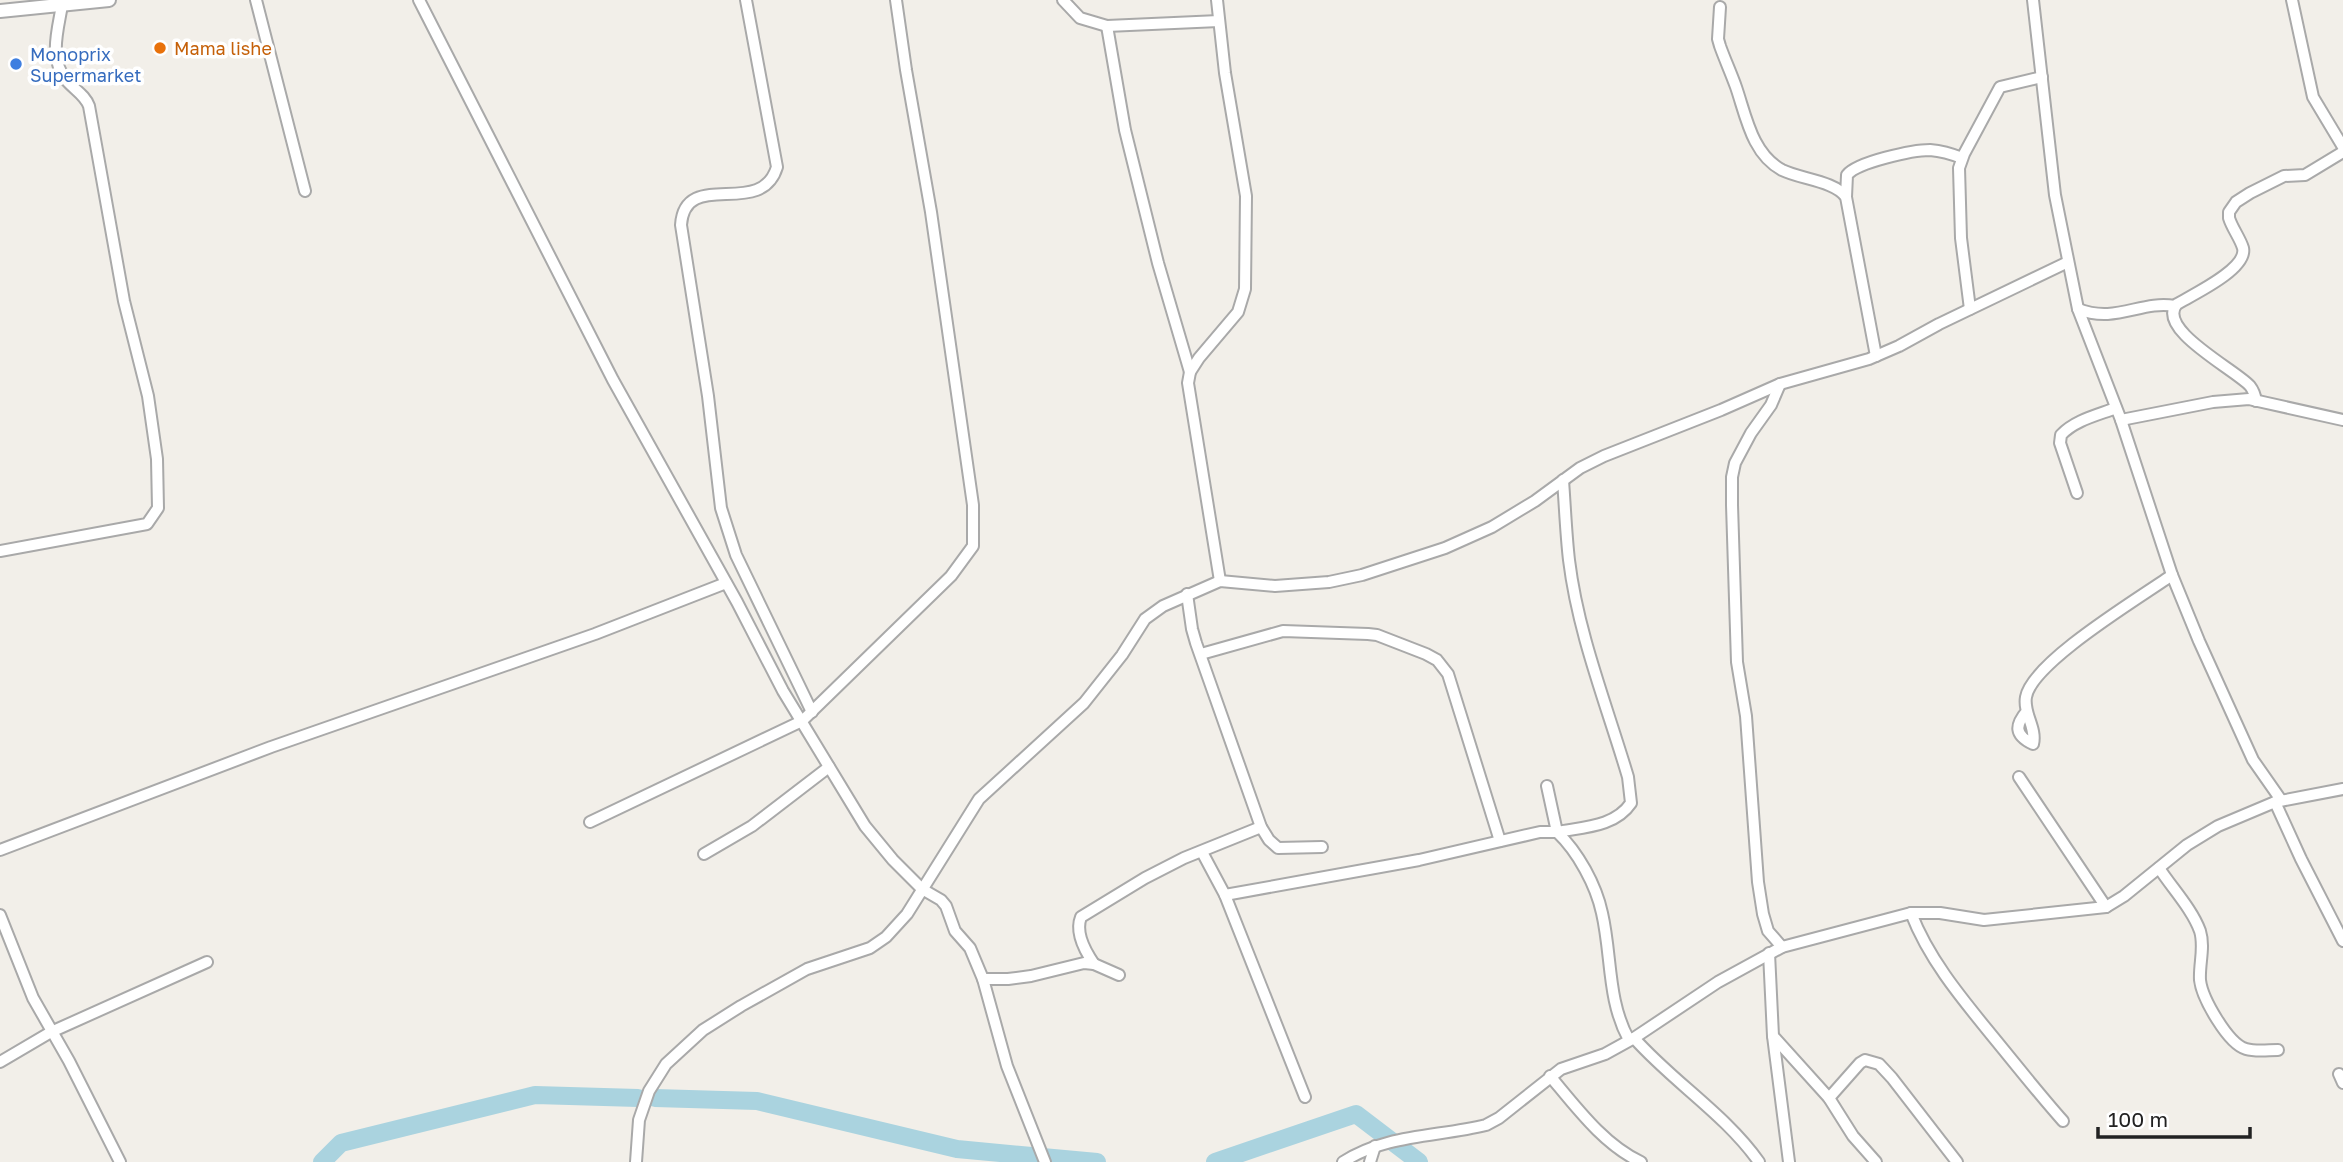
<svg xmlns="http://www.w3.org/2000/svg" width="2343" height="1162" font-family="'Golos Text',sans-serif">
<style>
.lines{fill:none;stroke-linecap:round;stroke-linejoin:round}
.river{stroke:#aad3df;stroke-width:18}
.minor-casing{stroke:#a9a9a9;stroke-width:14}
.tertiary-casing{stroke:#a9a9a9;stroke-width:16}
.minor{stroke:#fff;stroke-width:10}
.tertiary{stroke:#fff;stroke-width:12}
.food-dot{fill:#e8710a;stroke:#fff;stroke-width:2.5}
.shop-dot{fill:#3f7fe0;stroke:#fff;stroke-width:2.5}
.labels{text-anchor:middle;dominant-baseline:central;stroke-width:7;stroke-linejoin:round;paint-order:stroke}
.food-label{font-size:18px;fill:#c56008;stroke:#fff;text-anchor:start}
.shop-label{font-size:18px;fill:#366cbe;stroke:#fff;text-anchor:start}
</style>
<rect width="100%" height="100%" fill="#f2efe9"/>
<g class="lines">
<g class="river">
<path d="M655,1098L757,1101L957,1149L1097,1162"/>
<path d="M322,1162L341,1143L535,1095L638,1098"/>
<path d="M1215,1162L1356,1114L1419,1162"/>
</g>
<defs>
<g id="minor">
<path d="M256,0L305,191"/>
<path d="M419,0L613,380L737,602L783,691L865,826L893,860L922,889L941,900L946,906L955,931L970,948L983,979L1007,1066L1045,1162"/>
<path d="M746,0L777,167C761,220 685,167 681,225L708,396L721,508L736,555L812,712"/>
<path d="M1063,0L1080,18L1107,26L1219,21"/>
<path d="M1217,0L1225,73L1246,196L1245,289L1238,312L1199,358L1190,372L1188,383L1220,581"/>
<path d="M2033,0L2055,195L2078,309L2121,420L2172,575L2199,641L2253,760L2281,800"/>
<path d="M2292,0L2313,97L2343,147"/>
<path d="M1720,7L1718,39L1720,46C1725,60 1731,73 1736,87C1746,116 1752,154 1782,170C1800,179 1835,181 1846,197L1876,356"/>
<path d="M1107,26L1125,130L1158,263L1190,372"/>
<path d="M1846,197L1847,175C1857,162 1913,150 1930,150C1941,151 1952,154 1962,158"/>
<path d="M1970,309L1961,238L1959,168L1964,154L2000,87L2042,77"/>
<path d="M2078,309C2116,324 2141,300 2175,306"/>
<path d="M1780,384L1771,405L1751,433L1735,463L1732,477V505L1737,662L1746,716L1758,882L1763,914L1768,931L1782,947"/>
<path d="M2256,401C2255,395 2254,391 2250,386C2236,370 2155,329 2177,304C2192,295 2248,269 2243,248C2240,238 2232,228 2229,218V212L2236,202L2250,193L2284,176L2305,175L2343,152"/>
<path d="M2121,420L2213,402L2249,399L2343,420"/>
<path d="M2077,493L2060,443L2061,435C2075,420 2098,415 2116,408"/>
<path d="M0,551L147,524L158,508L157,459L148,396L124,301L89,106C85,95 75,90 67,81C48,59 58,30 62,5"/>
<path d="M1187,594L1192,629L1196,643L1261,827L1269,840L1278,848L1322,847"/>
<path d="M1201,654L1283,631L1368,634L1377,635L1426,654L1437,660L1448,674L1500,841"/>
<path d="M2027,711C2015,725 2014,735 2033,744C2037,728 2023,713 2026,697C2032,662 2141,597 2172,575"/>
<path d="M2019,777L2106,907"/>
<path d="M1547,786L1557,832C1583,827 1615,827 1631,803L1628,777C1607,706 1578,634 1569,560C1566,534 1565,507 1563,480"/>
<path d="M2275,802L2301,859L2343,941"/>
<path d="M590,822L802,721L951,576L973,546V505L931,212L906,70L896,0"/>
<path d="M0,850L271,747L595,634L726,583"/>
<path d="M1202,852L1225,895L1305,1097"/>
<path d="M704,854L752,826L829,767"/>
<path d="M2159,868C2172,888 2192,909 2200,931C2205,947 2199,964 2200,980C2202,998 2228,1044 2246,1049C2256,1052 2268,1050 2278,1050"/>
<path d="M1225,895L1419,860L1540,832H1557C1578,852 1596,885 1602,913C1612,956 1607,1000 1629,1040"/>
<path d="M1911,913C1929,960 1963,1000 1994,1038C2017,1066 2039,1094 2063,1121"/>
<path d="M0,915L33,998L69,1061L120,1162"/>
<path d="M1769,953L1773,1036L1829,1098L1853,1136L1876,1162"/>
<path d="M1094,964C1085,951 1075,932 1081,917L1145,878L1184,858L1261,827"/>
<path d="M983,979H1008L1031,976L1084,963L1094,964L1119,975"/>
<path d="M1773,1036L1789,1162"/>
<path d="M1634,1038C1673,1082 1725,1114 1759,1162"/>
<path d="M0,1062L51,1032L207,962"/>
<path d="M2339,1074L2343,1083"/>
<path d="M1550,1076C1576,1107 1604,1145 1641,1162"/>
<path d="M1829,1098L1860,1063L1865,1060L1879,1064L1892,1078L1957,1162"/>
<path d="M636,1162L639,1120L649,1091L666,1064L703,1030L741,1006L807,969L870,948L886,937L907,914L979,799L1084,703L1122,655L1145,619L1163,606L1220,581L1275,586L1329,582L1362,575L1445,548L1492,527L1535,501L1580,468L1604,456L1721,410L1780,384L1869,359L1899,346L1939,324L2068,262"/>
<path d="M1343,1162C1386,1134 1438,1137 1486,1125L1499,1118L1561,1069L1605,1054L1634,1038L1718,982L1782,947L1911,913H1940L1984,920L2106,907L2124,896L2187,845L2218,826L2275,802L2343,789"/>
<path d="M1370,1162L1375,1146"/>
</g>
<path id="tertiary" d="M0,11L109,0"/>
</defs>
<use href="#minor" class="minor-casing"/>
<use href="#tertiary" class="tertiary-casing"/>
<use href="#minor" class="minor"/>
<use href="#tertiary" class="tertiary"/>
</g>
<circle class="food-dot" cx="160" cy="48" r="7"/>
<circle class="shop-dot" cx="16" cy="64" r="7"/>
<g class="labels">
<g class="food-label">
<text x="174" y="48">Mama lishe</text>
</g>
<g class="shop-label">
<text x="30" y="54">Monoprix<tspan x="30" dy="21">Supermarket</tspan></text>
</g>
</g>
<path d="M2098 1127v10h152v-10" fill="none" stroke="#222222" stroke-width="3.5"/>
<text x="2108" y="1127" font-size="21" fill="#222222" stroke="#ffffff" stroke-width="5" paint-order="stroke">100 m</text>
</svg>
